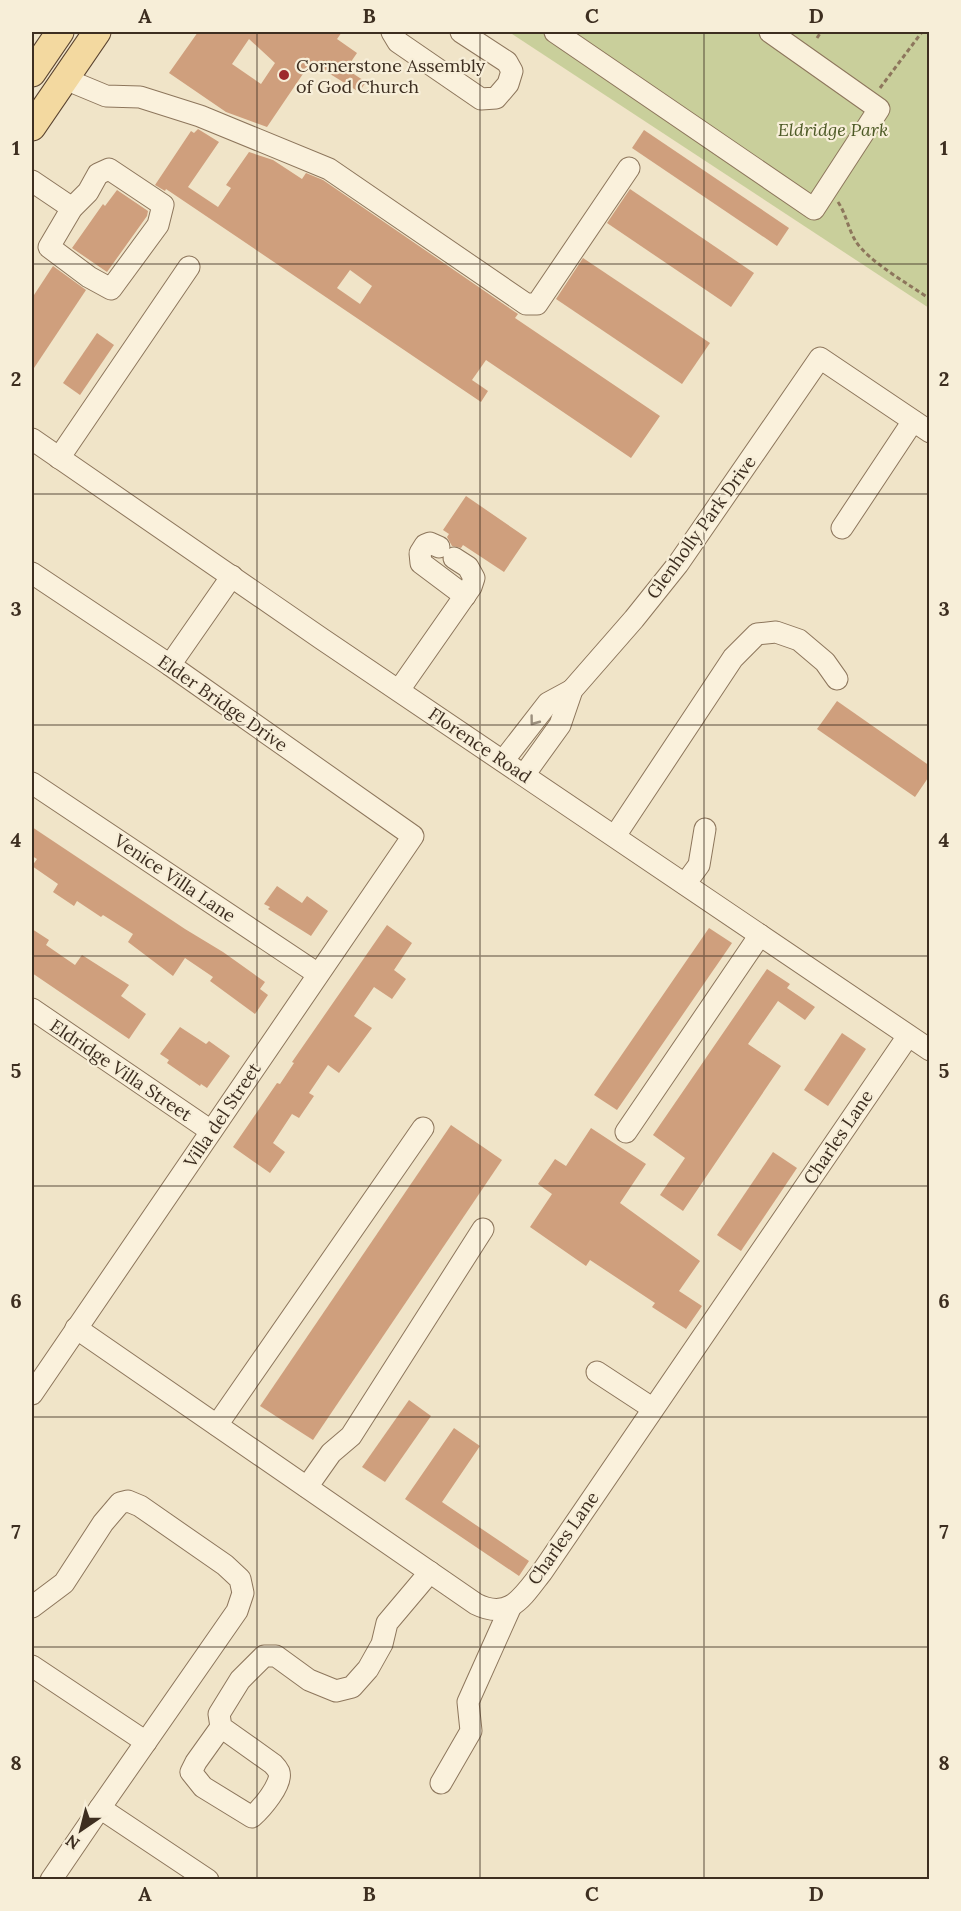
<svg xmlns="http://www.w3.org/2000/svg" width="961" height="1911" font-family="Lora,serif">
<style>
.green{fill:#c9cf9b}
.building{fill:#cf9f7d;fill-rule:evenodd}
.lines{fill:none;stroke-linecap:round;stroke-linejoin:round}
.minor-casing{stroke:#8d765c;stroke-width:23}
.major-casing{stroke:#5b4430;stroke-width:29}
.path{stroke:#8d765c;stroke-width:3;stroke-dasharray:4.5 3;stroke-linecap:butt}
.minor{stroke:#faf1dc;stroke-width:21}
.major{stroke:#f3d9a0;stroke-width:27}
.oneway{stroke:#9c907e}
.grid{fill:none;stroke:#3d2e20;stroke-width:1.5;stroke-opacity:0.55}
.poi-dot{fill:#9e2a2b;stroke:#f7eed8;stroke-width:2}
.labels{text-anchor:middle;dominant-baseline:central;stroke-width:4.5;stroke-linejoin:round;paint-order:stroke}
.poi-label{font-size:18px;fill:#3d2e20;stroke:#f7eed8;text-anchor:start}
.park-label{font-size:18px;font-style:italic;fill:#4d5a26;stroke:#f7eed8}
.street-label{font-size:18px;fill:#3d2e20;stroke:#f7eed8}
.neatline{fill:none;stroke:#3d2e20;stroke-width:2}
.grid-label{font-size:20px;text-anchor:middle;font-weight:bold;fill:#3d2e20}
</style>
<rect width="100%" height="100%" fill="#f0e4c8"/>
<path class="green" d="M509,32H929V308Z"/>
<g class="building">
<path d="M198,32H342L337,39L357,53L346,69L366,82L359,92L311,62L267,127L226,112L169,73ZM249,39L275,63L261,84L232,64Z"/>
<path d="M198,129L219,142L188,187L218,207L231,188L226,185L249,152L273,160L302,179L306,173L323,180L518,314L515,318L660,416L631,458L486,360L472,380L488,391L481,402L166,189L165,191L155,185L191,131L194,133ZM350,270L372,286L360,304L337,288Z"/>
<path d="M644,130L789,228L777,246L632,148Z"/>
<path d="M630,189L754,273L731,307L607,223Z"/>
<path d="M117,190L148,211L147,216L107,272L72,248L103,204L105,206Z"/>
<path d="M583,258L710,343L682,384L556,299Z"/>
<path d="M53,266L86,290L32,371V298Z"/>
<path d="M97,333L114,345L80,395L63,383Z"/>
<path d="M466,496L527,538L504,572L463,545L461,548L452,546L447,537L449,534L443,530Z"/>
<path d="M837,701L930,766V775L915,797L817,729Z"/>
<path d="M32,827L185,929L223,952L265,982L260,989L268,995L255,1014L210,981L213,977L185,958L173,976L128,942L133,934L103,915L101,917L77,901L74,906L53,892L58,884L32,866L37,859L32,856Z"/>
<path d="M277,886L302,903L307,896L328,911L311,936L268,909L270,907L264,904Z"/>
<path d="M387,925L412,943L394,970L406,979L392,999L374,987L354,1016L372,1028L339,1073L328,1065L309,1093L314,1096L299,1118L292,1114L273,1143L285,1152L270,1173L233,1147L277,1083L280,1084L294,1063L292,1062Z"/>
<path d="M709,928L732,943L617,1110L594,1095Z"/>
<path d="M32,929L49,940L46,945L75,965L82,955L129,985L121,996L146,1014L129,1039L32,973Z"/>
<path d="M767,969L790,984L787,988L815,1007L805,1020L778,1001L748,1044L781,1066L683,1211L660,1195L685,1158L653,1135Z"/>
<path d="M180,1027L206,1044L209,1041L230,1056L207,1088L201,1084L200,1086L167,1063L169,1060L160,1054Z"/>
<path d="M842,1033L866,1049L828,1106L804,1090Z"/>
<path d="M451,1125L502,1160L313,1440L260,1406Z"/>
<path d="M591,1128L646,1164L620,1203L700,1261L679,1291L702,1306L686,1329L652,1307L655,1303L590,1260L586,1266L530,1227L552,1194L538,1184L555,1159L566,1166Z"/>
<path d="M773,1152L797,1168L741,1251L717,1235Z"/>
<path d="M409,1400L431,1416L385,1482L362,1467Z"/>
<path d="M454,1428L480,1446L442,1502L529,1561L519,1576L405,1499Z"/>
</g>
<g class="lines">
<defs>
<g id="minor">
<path d="M392,32L398,42L481,99L496,98L508,84L512,71L507,62L461,32"/>
<path d="M555,32L814,209L879,109L770,32"/>
<path d="M65,79L106,96L140,97L200,116L329,169L526,304H537L629,168"/>
<path d="M109,169L163,205L158,225L111,289L89,277L49,247L72,208L88,192L98,174Z"/>
<path d="M32,181L72,208"/>
<path d="M32,439L322,639L930,1050"/>
<path d="M59,458L189,267"/>
<path d="M842,528L913,421"/>
<path d="M439,547L430,543L425,545L420,553L421,563L465,596"/>
<path d="M32,573L170,665L413,836L32,1394"/>
<path d="M170,665L232,576"/>
<path d="M399,690L471,587L474,578L468,567L454,558"/>
<path d="M503,761L548,703L572,690"/>
<path d="M524,775L560,725L572,690L634,619L678,564L820,358L930,432"/>
<path d="M32,783L318,974"/>
<path d="M615,836L733,658L757,634L776,632L799,640L825,662L837,679"/>
<path d="M685,884L699,865L705,829"/>
<path d="M32,1009L211,1131"/>
<path d="M626,1132L760,935"/>
<path d="M76,1328L476,1604C510,1621 523,1596 542,1572L908,1036"/>
<path d="M597,1372L652,1408"/>
<path d="M217,1425L423,1128"/>
<path d="M307,1487L331,1453L351,1436L483,1229"/>
<path d="M32,1607L64,1583L103,1523L120,1503L128,1501L140,1506L225,1565L240,1579L243,1593L237,1611L100,1808"/>
<path d="M32,1666L146,1742"/>
<path d="M221,1727L273,1764C274,1765 278,1770 279,1772C283,1784 261,1809 252,1817L203,1787L191,1772L196,1762L221,1727L219,1714L240,1680L264,1656H276L309,1680L336,1691L352,1687L368,1669L382,1644L387,1623L430,1572"/>
<path d="M441,1783L471,1731L468,1702L511,1606"/>
<path d="M51,1880L100,1808L208,1880"/>
</g>
<g id="major">
<path d="M32,73L60,32"/>
<path d="M32,127L97,32"/>
</g>
</defs>
<use href="#minor" class="minor-casing"/>
<use href="#major" class="major-casing"/>
<g class="path">
<path d="M817,38L821,32"/>
<path d="M880,88L922,32"/>
<path d="M838,202C846,214 848,228 855,240C866,260 910,285 930,299"/>
</g>
<use href="#minor" class="minor"/>
<use href="#major" class="major"/>
</g>
<defs><path id="oneway-chevron" d="M-2-3.5L2.5 0L-2 3.5" fill="none" stroke-width="1.6" stroke-linecap="round" stroke-linejoin="round" transform="scale(1.5)"/></defs>
<use class="oneway" href="#oneway-chevron" transform="translate(534 721) rotate(127)"/>
<path class="grid" d="M257,32V1880M480,32V1880M704,32V1880M32,264H930M32,494H930M32,725H930M32,956H930M32,1186H930M32,1417H930M32,1647H930"/>
<circle class="poi-dot" cx="284" cy="75" r="6"/>
<g class="labels">
<g class="poi-label">
<text x="296" y="65">Cornerstone Assembly<tspan x="296" dy="21">of God Church</tspan></text>
</g>
<g class="park-label">
<text x="833" y="129">Eldridge Park</text>
</g>
<g class="street-label">
<text transform="translate(701 527) rotate(-54)">Glenholly Park Drive</text>
<text transform="translate(223 703) rotate(35)">Elder Bridge Drive</text>
<text transform="translate(480 745) rotate(34)">Florence Road</text>
<text transform="translate(175 878) rotate(34)">Venice Villa Lane</text>
<text transform="translate(121 1070) rotate(34)">Eldridge Villa Street</text>
<text transform="translate(222 1115) rotate(-56)">Villa del Street</text>
<text transform="translate(838 1137) rotate(-56)">Charles Lane</text>
<text transform="translate(563 1538) rotate(-55)">Charles Lane</text>
</g>
</g>
<rect width="961" height="1911" fill="none" stroke="#f7eed8" stroke-width="66"/>
<g transform="translate(81 1830) rotate(215)" stroke="#f7eed8" stroke-width="4.5" paint-order="stroke">
<path d="M0-4.5L10 22L0 15L-10 22Z" fill="#3d2e20"/>
<text y="-9" font-size="16" font-weight="bold" text-anchor="middle" fill="#3d2e20">N</text>
</g>
<rect x="33" y="33" width="895" height="1845" class="neatline"/>
<g class="grid-label">
<text x="145" y="23">A</text>
<text x="369" y="23">B</text>
<text x="592" y="23">C</text>
<text x="816" y="23">D</text>
<text x="16" y="155">1</text>
<text x="944" y="155">1</text>
<text x="16" y="386">2</text>
<text x="944" y="386">2</text>
<text x="16" y="616">3</text>
<text x="944" y="616">3</text>
<text x="16" y="847">4</text>
<text x="944" y="847">4</text>
<text x="16" y="1078">5</text>
<text x="944" y="1078">5</text>
<text x="16" y="1308">6</text>
<text x="944" y="1308">6</text>
<text x="16" y="1539">7</text>
<text x="944" y="1539">7</text>
<text x="16" y="1770">8</text>
<text x="944" y="1770">8</text>
<text x="145" y="1901">A</text>
<text x="369" y="1901">B</text>
<text x="592" y="1901">C</text>
<text x="816" y="1901">D</text>
</g>
</svg>
